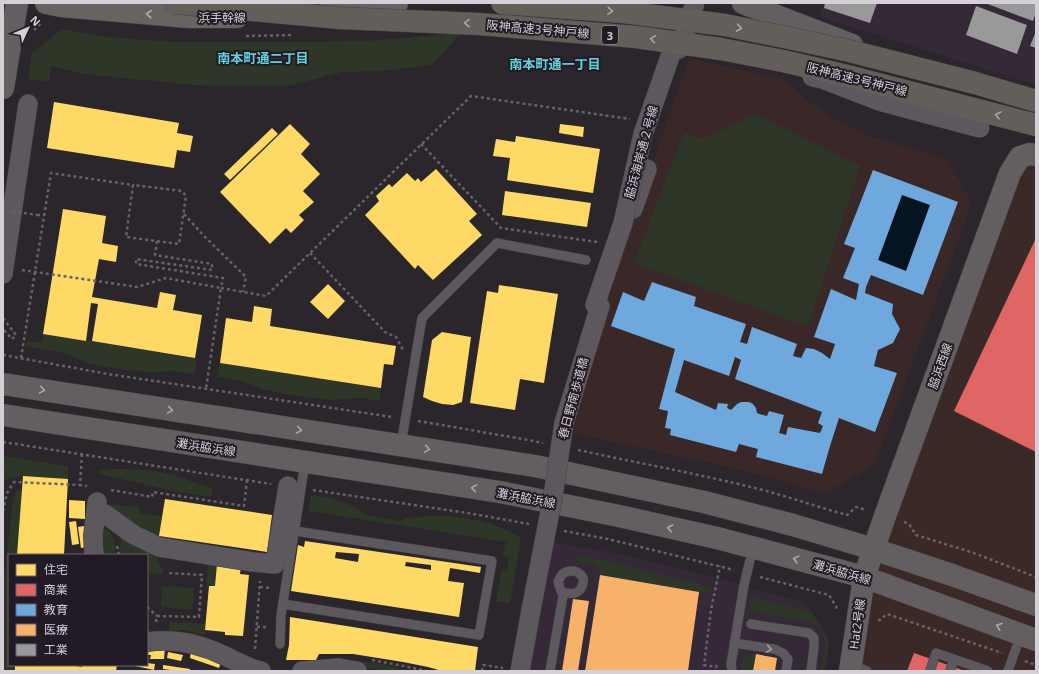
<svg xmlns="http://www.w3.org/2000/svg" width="1039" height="674" font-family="'Noto Sans','Noto Sans JP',sans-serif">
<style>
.commercial{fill:#3a2926}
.built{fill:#352937}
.education{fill:#3a2829}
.green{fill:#2d3627}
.water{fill:#041521}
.homes{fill:#ffd966;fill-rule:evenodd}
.shops{fill:#e06666}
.schools{fill:#6fa8dc;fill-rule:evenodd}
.health{fill:#f6b26b}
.industry{fill:#999}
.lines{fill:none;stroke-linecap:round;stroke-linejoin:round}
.lane-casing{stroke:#454247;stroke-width:10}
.street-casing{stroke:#454247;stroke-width:20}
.secondary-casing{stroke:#454247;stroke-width:23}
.primary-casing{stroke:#454247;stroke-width:23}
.path{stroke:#666368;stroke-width:2.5;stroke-dasharray:3 3;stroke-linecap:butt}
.lane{stroke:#5c585d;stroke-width:9}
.street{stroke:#5c585d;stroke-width:19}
.secondary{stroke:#635f60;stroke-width:22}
.primary{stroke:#686361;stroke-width:22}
.street-bridge-casing{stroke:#454247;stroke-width:20;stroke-linecap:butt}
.highway-bridge-casing{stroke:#454247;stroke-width:23;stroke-linecap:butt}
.path-bridge{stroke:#666368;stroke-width:2.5;stroke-dasharray:3 3;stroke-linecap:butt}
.street-bridge{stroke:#5c585d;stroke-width:19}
.highway-bridge{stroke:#635e5a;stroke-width:22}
.oneway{stroke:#ada7ab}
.oneway2{stroke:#b4afb4}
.oneway3{stroke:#ada8ad}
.oneway4{stroke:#a59fa6}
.labels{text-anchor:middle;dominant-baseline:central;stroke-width:4;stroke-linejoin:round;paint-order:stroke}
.shield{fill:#221a25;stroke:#9f99a2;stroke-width:1}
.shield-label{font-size:11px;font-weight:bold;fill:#d5cfd7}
.street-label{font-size:12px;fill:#d5cfd7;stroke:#221a25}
.neighbourhood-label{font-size:13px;font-weight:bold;fill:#66d1dd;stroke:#221a25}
</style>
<rect width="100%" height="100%" fill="#2b262c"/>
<path class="commercial" d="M1036,155V671H850L864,577L1010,173Z"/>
<g class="built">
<path d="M823,3H1036V85L820,17Z"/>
<path d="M550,542L605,551L712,577L806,603L829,640L825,671H527Z"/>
</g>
<path class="education" d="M690,59L784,79L806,99L835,119L867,135L948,160L972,204L874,466L825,493L737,469L571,433L601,312L675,98Z"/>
<g class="green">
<path d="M62,29L99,36L133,39L176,42H263L366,41L461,33L432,65L383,71L342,72L292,85L254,86L193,85L83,74L51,66L49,82L28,79L32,53Z"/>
<path d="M756,114L860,166L808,327L634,263L684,132L702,139Z"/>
<path d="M43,334L85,341L86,340L197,358L194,374L175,371L148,372L117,369L88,363L61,352L26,347L27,341L41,343Z"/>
<path d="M220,363L381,388L379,401L361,398L329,400L296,396L266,390L237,380L217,377Z"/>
<path d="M3,456L68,466V479L23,476L8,478L3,482Z"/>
<path d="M113,469C131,469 150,469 168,474C183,477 198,485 213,488L211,497L173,491L100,474L99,471Z"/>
<path d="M22,489L17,555H9V665H15V671H3V587L12,509L16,491Z"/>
<path d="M311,495L331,498L353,506L367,515L400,521L407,518C421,517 436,515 450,516C475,519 500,524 521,538L510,604L496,601L501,571H507L509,557L503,556L506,542L308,511Z"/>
<path d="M109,504L139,507V513L162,516L159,536L148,535L110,511Z"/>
<path d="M102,528C116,532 114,544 115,555H105Z"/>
<path d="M119,533L159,556L158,564L164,569L163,574L148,573L149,569L147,566V555H121C119,550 120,548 121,542C121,539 119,536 119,533Z"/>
<path d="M578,557L598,559L706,586C710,587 712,589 712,594L600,575V570L593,564L577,562Z"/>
<path d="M208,563L217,564L215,586L206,585Z"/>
<path d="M162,586L194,588L192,610L161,607Z"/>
<path d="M750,597L812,612L829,640L825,671H821C824,652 833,630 810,622L748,611Z"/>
<path d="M169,622L206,624L205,635L185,630H176L175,635L169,634Z"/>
<path d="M750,654H756L753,671H742C740,663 743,658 750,654Z"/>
<path d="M348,660L381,664L412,671H384L346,664Z"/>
</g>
<path class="water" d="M902,195L930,205L906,271L878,260Z"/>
<g class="homes">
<path d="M54,102L179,123L177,133L193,136L190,152L177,150L174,168L47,148Z"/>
<path d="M290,124L310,144L301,154L320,174L303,191L314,202L299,215L304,220L291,233L286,228L270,244L220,192Z"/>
<path d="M560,124L584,127L583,137L559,133Z"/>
<path d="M272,128L278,134L230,180L224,174Z"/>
<path d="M516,136L600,149L593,193L507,180L510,158L493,156L496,139L515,142Z"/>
<path d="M436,169L477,214L469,221L482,235L433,280L418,265L415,269L365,215L379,201L376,196L389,184L392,187L407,173L415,181L418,178L421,182Z"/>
<path d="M505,191L591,203L587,227L502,215Z"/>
<path d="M63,209L106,216L102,243L118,246L116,262L99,259L92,297L157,308L160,292L176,295L173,310L202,315L195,358L92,341L98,304L91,303L86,341L43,334Z"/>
<path d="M328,284L345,301L328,319L310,302Z"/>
<path d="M499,285L558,294L544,383L520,379L515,410L470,403L487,291L498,293Z"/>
<path d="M254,306L272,309L270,326L396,346L393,365L384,364L381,388L220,363L226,318L252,322Z"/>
<path d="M442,332L471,337L462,402L453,405L442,404L432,401L423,397L432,340Z"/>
<path d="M23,476L68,479L64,555L54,554L53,555H17Z"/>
<path d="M165,499L272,515L267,552L159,536Z"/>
<path d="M69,500L85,501V519L69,518Z"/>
<path d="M76,521L79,544L72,545L69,522Z"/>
<path d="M84,526L87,547L81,548L78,527Z"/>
<path d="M305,541L481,567L480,573L450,568L448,581L464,583L459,617L291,591L298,545L304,547ZM336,552L359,554L358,562L335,558ZM406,562L431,565V570L405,566Z"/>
<path d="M217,564L241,566L240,574L249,575L243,636L225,635V632L205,630L209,586H215Z"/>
<path d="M290,617L478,647L475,671H442L428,667L403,662L353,654H319L316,660H286L289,645Z"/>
<path d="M165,648L164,659H150L151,655H147V649Z"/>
<path d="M191,651L221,662L219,668L190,658Z"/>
<path d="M168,652L183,655L181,661L167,658Z"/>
<path d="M147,663L155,664L154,670L135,666L147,665Z"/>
<path d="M15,665H69L82,667V665L99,666V665H117L116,671H15Z"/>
<path d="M163,665L190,669V671H179L163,669Z"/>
</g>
<g class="shops">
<path d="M1036,238V452L954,411Z"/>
<path d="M914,653L965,671H907Z"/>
</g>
<path class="schools" d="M873,170L958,202L923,295L871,275L866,287L865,293L893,304L892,314L900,329L893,343L878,350L874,366L897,373L875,432L839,418L830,446L822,474L756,457L758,449L739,444L736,452L670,435L671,429L665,428L668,411L659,409L675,349L611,326L623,292L644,301L652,282L696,297L694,306L746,324L740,342L747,344L752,327L797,344L793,356L801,358L806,348L814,349L822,353L830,359L835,344L814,337L831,289L856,300L859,284L843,278L855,248L844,244ZM902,195L930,205L906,271L878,260ZM735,357L741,360L735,379L822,412L818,423L823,426L820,433L788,427L786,435L779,433L784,415L769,411L767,416L759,414L757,413L756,408L753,404L749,402H741L737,404L731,410L727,408L728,404L718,403L716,410L675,392L684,360L729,376Z"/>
<g class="health">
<path d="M600,575L699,592L688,671H585Z"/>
<path d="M573,599L589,601L578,671H562Z"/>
<path d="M756,654L777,658L775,671H753Z"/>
</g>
<g class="industry">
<path d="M825,3H877L870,23L824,8Z"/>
<path d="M985,3H1036V12L1033,21Z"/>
<path d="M976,6L1027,25L1017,54L966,35Z"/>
<path d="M1036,31V48L1030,46Z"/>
</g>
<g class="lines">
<defs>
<g id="lane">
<path d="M401,445L422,318L497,243L586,260"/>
<path d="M283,604L479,635L492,561L295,531"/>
<path d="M751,624L809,633L814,638V647L811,671"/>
<path d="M734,643L774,649L783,653L788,659L786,671"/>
<path d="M280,644L281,615L299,502L305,462"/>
<path d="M851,665L867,671"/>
<path d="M550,671L563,596L558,582C559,580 560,578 561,576C565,570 576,569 581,575C586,580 582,591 575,593C573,594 569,593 566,593L563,596"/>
<path d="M732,671L731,664L744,585L753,548"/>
<path d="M930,671L936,653L988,671"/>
<path d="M950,671L954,659"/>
<path d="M1008,671L1021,634"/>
</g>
<g id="street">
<path d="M633,209L647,169"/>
<path d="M3,274L28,104"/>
<path d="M96,512L105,514L134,535L159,547L253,562L275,564L288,486"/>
<path d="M94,555L93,536L97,502"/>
<path d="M147,642C173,638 201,644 225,656C238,662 247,668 261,671"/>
<path d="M302,671L339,668L357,671"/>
<path d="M520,671L531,610"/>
</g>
<g id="secondary">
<path d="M743,3L852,45"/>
<path d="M3,88L17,3"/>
<path d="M3,384L535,466L704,502L793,525L873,549L952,575L1036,605"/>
<path d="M3,415L500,492L619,516L717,538L864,577L1036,640"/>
<path d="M850,671L864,577L885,516L1010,173L1020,157L1030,154L1036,155"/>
</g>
<g id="primary">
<path d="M46,3L61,6L189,17H237"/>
<path d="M329,11L397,3"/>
</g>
</defs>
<use href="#lane" class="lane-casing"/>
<use href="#street" class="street-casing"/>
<use href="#secondary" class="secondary-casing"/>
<use href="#primary" class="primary-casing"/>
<g class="path">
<path d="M34,30L42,22"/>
<path d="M246,36L291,35"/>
<path d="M421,144L501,228L597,242"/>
<path d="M184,214L204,236L246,277L243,292"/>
<path d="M37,215H44"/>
<path d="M157,241L155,255L212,264V270L136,259V264L223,278L221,288L266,296L471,96L630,119"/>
<path d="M310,253L385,332L396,337L402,348V350"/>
<path d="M22,270L137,287L166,278L221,288L206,389"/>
<path d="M3,318L16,335L12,339L3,329"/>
<path d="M3,355L108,374L392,417"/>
<path d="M21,358L51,173L133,185L126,237L179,244L186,196L182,191L133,185"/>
<path d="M418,421L523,439L543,443"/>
<path d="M3,442L271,484"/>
<path d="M578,450C638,463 699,474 759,489C789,497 818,507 847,515L856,507L866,510"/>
<path d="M82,454L80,485L87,486"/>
<path d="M111,490L152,497L153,492L244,506L247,480"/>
<path d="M313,490L474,514L529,524"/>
<path d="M3,511L7,493L14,482L80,485"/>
<path d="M904,522L909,524L916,535L971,552L1036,577"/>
<path d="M564,531L608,539L734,570"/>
<path d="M117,546L119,555"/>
<path d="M760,577L829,595L837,608L839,609"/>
<path d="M260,587L270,588V589"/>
<path d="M147,607L157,616"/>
<path d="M878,620H880L887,614L1002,653"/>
<path d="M156,622L157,616L199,617L202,575L169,573"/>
<path d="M257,627H268"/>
<path d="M255,649L260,581"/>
<path d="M372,660L404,666L426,671"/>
<path d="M1025,661L1036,665"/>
<path d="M717,665L716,667L704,665L711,610L720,566"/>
<path d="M482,671L483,665L503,668"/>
</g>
<use href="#lane" class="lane"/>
<use href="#street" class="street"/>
<use href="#secondary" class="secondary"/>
<use href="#primary" class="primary"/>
<defs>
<g id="street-bridge">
<path d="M812,77L822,79L879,101L980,128"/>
<path d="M531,610L553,496L564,423L600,306L595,305L623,223L643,134L673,48L679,49L695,3"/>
</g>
<g id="highway-bridge">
<path d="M174,3L340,18L479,24L636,37L721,49L783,61L843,75L1036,125"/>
<path d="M502,3L623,12L725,25L789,38L850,51L975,83L1036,101"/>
</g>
</defs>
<use href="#street-bridge" class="street-bridge-casing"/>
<use href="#highway-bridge" class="highway-bridge-casing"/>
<path class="path-bridge" d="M12,211L37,215"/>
<use href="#street-bridge" class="street-bridge"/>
<use href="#highway-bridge" class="highway-bridge"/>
</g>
<defs><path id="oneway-chevron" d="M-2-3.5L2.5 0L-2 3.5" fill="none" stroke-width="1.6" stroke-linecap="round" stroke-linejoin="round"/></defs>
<g class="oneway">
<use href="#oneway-chevron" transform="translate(610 11) rotate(4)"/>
<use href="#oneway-chevron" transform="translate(467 23) rotate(-178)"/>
<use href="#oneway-chevron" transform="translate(739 28) rotate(11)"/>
<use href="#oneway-chevron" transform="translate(653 39) rotate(-172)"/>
<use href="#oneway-chevron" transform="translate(998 115) rotate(-166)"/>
</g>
<use class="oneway2" href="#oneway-chevron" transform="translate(149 14) rotate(-175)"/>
<g class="oneway3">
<use href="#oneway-chevron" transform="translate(42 390) rotate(9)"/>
<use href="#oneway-chevron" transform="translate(170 410) rotate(9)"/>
<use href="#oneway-chevron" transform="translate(299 430) rotate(9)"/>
<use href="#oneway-chevron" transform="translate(427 449) rotate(9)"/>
<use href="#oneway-chevron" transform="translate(474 488) rotate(-171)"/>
<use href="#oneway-chevron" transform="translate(670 528) rotate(-167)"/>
<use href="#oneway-chevron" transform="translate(796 559) rotate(-165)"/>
<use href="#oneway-chevron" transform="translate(999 626) rotate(-160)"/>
</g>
<use class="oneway4" href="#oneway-chevron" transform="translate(769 649) rotate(10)"/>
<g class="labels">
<rect class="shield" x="602" y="26" width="16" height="18" rx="3"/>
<g class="shield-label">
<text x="610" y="35">3</text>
</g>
<g class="street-label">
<text x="222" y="17">浜手幹線</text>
<text transform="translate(538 29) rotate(5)">阪神高速3号神戸線</text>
<text transform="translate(857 79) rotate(14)">阪神高速3号神戸線</text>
<text transform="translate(641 152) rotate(-75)">脇浜海岸通２号線</text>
<text transform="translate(940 366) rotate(-70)">脇浜西線</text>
<text transform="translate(573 398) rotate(-75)">春日野南歩道橋</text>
<text transform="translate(206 447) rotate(9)">灘浜脇浜線</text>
<text transform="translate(526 498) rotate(11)">灘浜脇浜線</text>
<text transform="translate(842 572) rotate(16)">灘浜脇浜線</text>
<text transform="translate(857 624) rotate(-82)">Hat2号線</text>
</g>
<g class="neighbourhood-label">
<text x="263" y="58">南本町通二丁目</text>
<text x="555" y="64">南本町通一丁目</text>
</g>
</g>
<rect width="1039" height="674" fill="none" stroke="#d5cfd7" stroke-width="8"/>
<rect x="8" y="554" width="140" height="112" fill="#221a25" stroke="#6a626c"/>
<rect x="16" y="564" width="20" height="12" fill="#ffd966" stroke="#6a626c"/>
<text x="44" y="574" font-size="12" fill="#d5cfd7">住宅</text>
<rect x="16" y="584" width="20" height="12" fill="#e06666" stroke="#6a626c"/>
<text x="44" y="594" font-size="12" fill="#d5cfd7">商業</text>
<rect x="16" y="604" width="20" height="12" fill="#6fa8dc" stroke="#6a626c"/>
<text x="44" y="614" font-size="12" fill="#d5cfd7">教育</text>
<rect x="16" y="624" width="20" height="12" fill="#f6b26b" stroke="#6a626c"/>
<text x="44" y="634" font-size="12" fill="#d5cfd7">医療</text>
<rect x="16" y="644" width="20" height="12" fill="#999999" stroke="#6a626c"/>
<text x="44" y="654" font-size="12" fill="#d5cfd7">工業</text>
<g transform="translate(28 28) rotate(46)" stroke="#221a25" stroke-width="3" paint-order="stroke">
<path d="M0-3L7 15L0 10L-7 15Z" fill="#d5cfd7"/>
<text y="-6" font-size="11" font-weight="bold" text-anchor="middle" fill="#d5cfd7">N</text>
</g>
</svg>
